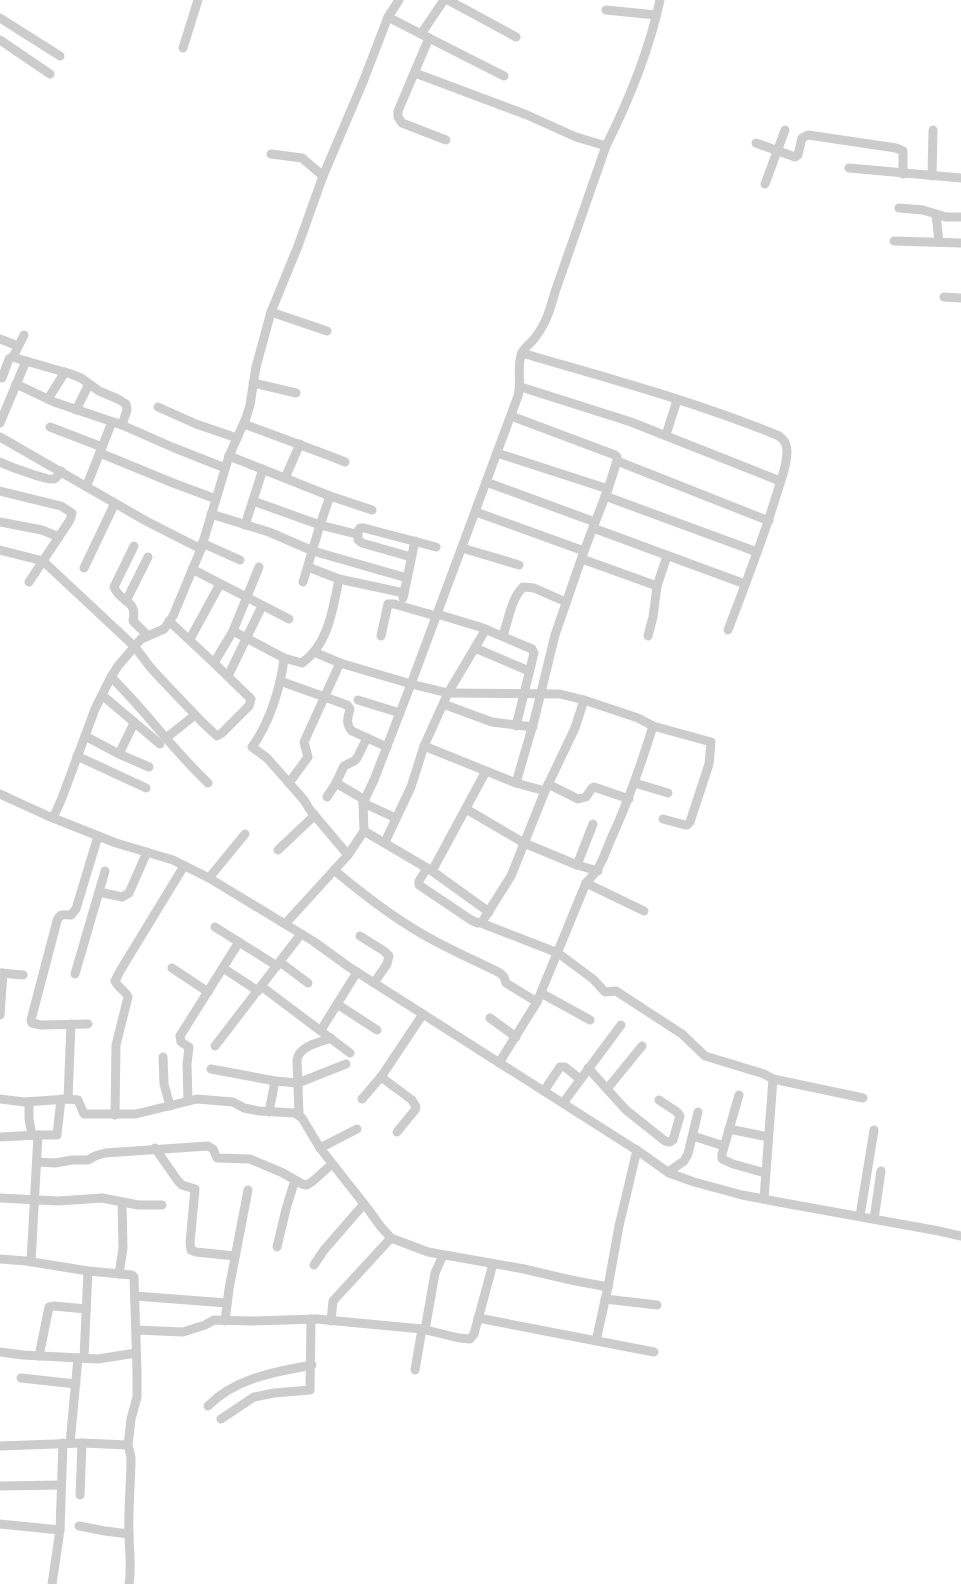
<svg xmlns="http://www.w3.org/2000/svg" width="961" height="1584" font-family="Karla,sans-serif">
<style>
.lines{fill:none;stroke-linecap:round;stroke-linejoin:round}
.minor{stroke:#ccc;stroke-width:9}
</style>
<rect width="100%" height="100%" fill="#fff"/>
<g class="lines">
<g class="minor">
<path d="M444,0L421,34L504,76"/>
<path d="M448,0L516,37"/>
<path d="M606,10L656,15"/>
<path d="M388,17L421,34"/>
<path d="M0,18L60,56"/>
<path d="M429,38L398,111V117L402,123L446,140"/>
<path d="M0,40L50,74"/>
<path d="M183,48L198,0"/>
<path d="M415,73L527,115L576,137L606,146"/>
<path d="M756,143L795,157L798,155L802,138L808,135L896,148L903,151V174"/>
<path d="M271,154L302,158L323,176"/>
<path d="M849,168L961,178"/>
<path d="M932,176L933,130"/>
<path d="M765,184L785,130"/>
<path d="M899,208L923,210L936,214"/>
<path d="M894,241L961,243"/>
<path d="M939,242L936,214L946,217H961"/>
<path d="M944,297L961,298"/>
<path d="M271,312L327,331"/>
<path d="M0,339L18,346"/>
<path d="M522,353C607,378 697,402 779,436C785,440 787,445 787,452C787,466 781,480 777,493C763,540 745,585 728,630"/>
<path d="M13,357L24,335"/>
<path d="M2,378L9,359L12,357L71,374L81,378L99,391L118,399L126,404L127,410L122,425"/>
<path d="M253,383L296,393"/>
<path d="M16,384L54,402L122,425L172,447L225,468"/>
<path d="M521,387L631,422L780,481"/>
<path d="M48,399L65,372"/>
<path d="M158,407L196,424L237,438"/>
<path d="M76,410L89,384"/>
<path d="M0,423L26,361"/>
<path d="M244,424L330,456L345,462"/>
<path d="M50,427L102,447"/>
<path d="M666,435L677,400"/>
<path d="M0,437L146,521L201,549"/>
<path d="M100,453L173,483L216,499"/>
<path d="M497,453L608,489"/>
<path d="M229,456L330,496L372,510"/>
<path d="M617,461L769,521"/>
<path d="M0,462C8,466 48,481 54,479C57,478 59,473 61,471"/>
<path d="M285,478L300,444"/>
<path d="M486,482L595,522"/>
<path d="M87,485L112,422"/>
<path d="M0,491L61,506L72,513L70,520L29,582"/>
<path d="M605,496L757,552"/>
<path d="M253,501L320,525L356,534L360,528H364L436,547"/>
<path d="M476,512L584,551L608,489L617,461V457L615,455L511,416"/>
<path d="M211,514L269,532L313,551L407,578"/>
<path d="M0,522L42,530L59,537"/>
<path d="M245,525L263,469"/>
<path d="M593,528L745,584"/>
<path d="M358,532V540L362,543L411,557"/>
<path d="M202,543L240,560"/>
<path d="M134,546L114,587C120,603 138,599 133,621L148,636"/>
<path d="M462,548L519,565"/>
<path d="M0,550L43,561L135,647L150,667L161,679L202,722L217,736L222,733L249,706L251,699L214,663"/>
<path d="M582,559L657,586"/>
<path d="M308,567L339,579L404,593"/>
<path d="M84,568L115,503"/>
<path d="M192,569L289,619"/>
<path d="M303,582L320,525L330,496"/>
<path d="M403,598L415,541"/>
<path d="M126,601L148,557"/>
<path d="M437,614L480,627L532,649L534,653L516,726"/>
<path d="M169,621L214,663L233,631L284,658L302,663C328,645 333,609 339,579"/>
<path d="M233,631L259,567"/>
<path d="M381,636L388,604H394L436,616"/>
<path d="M503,636C508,621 511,599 523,587L534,588L566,602"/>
<path d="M648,636L653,617L657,586L667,556"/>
<path d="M190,639L220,584"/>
<path d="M475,648L529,671"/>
<path d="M314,652L340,663L411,684L448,693L560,694L584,700"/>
<path d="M284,658C281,687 269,724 252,747L267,758L304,800L310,810L348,855"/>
<path d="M228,676L262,606"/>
<path d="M111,677C145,710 173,750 208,783"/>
<path d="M280,681L347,705L350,709C348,717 345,724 352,731L387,747"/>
<path d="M102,695L160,744"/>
<path d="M358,700L400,713"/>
<path d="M443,704L492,722L533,727"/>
<path d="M85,736L119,754L149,767"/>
<path d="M166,738L195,715"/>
<path d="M424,746L516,783L545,791"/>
<path d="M119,754L134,723"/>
<path d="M77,756L146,788"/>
<path d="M486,771L432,871L489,912"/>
<path d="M289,783L308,757L304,742L340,663"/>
<path d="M336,783L365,800"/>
<path d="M516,783L534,721L555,635L584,551"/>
<path d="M635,783L668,793"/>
<path d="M548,784L578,799L586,797L592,788L594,787L629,799"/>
<path d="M0,794L48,816L116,843L173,860L209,878L313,941L349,967L641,1153L669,1173L694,1182L742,1195L784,1203L939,1231L961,1236"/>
<path d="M327,797L336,783L344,766L354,761L357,758L367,738"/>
<path d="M363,803L396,818"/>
<path d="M466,809L524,843L577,865L598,871"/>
<path d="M53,818L62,798L95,709L111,677L118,666L141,639L164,629L173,616L201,549L229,456L246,418L250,405L256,367L271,312L298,246L323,176L363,82L388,17L399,0"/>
<path d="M364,831L432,871"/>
<path d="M385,842L411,787L424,746L448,693L486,629"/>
<path d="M278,850L315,815"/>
<path d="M577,865L593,824"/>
<path d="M427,868L419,881V885L471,920L478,923L482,922L511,876L545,791L575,728L584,700L638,718L653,726"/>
<path d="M334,870C365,896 397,921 433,940C455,952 478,962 500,973L504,977L506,983L537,1002"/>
<path d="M209,878L245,834"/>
<path d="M586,883L644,911"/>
<path d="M99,892L122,897L129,893L147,852"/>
<path d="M481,923L558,953L593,979L605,992L616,991L682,1034L705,1056L764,1074L773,1079L764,1199"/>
<path d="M285,924L348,855L364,831L363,803L374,780L411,684L518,396C522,383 516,366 522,353C524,348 530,344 534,339C546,324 550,310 555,292L606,146C629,100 649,51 660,0"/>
<path d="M215,927L277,966"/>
<path d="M360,936L384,951L389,956L387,964L374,983"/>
<path d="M280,962L308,983"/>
<path d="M172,968L208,992"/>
<path d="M223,968L258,991"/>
<path d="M0,973L23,975"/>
<path d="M75,974L105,871"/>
<path d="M261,986L350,1053"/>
<path d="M541,993L590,1020"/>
<path d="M337,1004L377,1030"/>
<path d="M0,1015L3,973"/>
<path d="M490,1018L516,1037"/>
<path d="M88,1024L41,1025L32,1023L31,1020L57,921C60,913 63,915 71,915L76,909L98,836"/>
<path d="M321,1030L357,972"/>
<path d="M215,1046L301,934"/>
<path d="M163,1057L164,1084L170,1106"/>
<path d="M499,1063L537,1002L586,883C601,868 603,858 611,839C628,802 641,765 653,726L711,742L709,764L690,822L687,825H685L663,819"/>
<path d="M588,1068L626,1110L665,1141L670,1142L673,1140L680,1116L677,1112L659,1100"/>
<path d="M211,1069L275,1081L269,1112"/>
<path d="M381,1077L412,1100L416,1107L415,1110L397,1132"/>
<path d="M773,1079L863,1098"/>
<path d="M275,1081L298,1083L346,1064"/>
<path d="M607,1089L642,1046"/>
<path d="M544,1091L560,1067H565L580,1079"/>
<path d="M739,1095L722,1154V1159L733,1164L765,1173"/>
<path d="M0,1099L24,1102L68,1099L78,1100L84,1114H136L197,1099L233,1102L244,1108L259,1111L295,1113L302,1118L320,1148L368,1209L381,1227L391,1238L428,1252L524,1269L571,1280L608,1287L619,1226L637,1150"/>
<path d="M68,1099L71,1024"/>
<path d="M362,1099L381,1077L423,1014"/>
<path d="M188,1101L187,1064L189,1047L181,1042L180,1036L239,942"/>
<path d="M29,1102V1119L32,1135"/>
<path d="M563,1103L621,1025"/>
<path d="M115,1115L116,1045L128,997C125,990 118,988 115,981L120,971L184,866"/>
<path d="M299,1115L297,1060C299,1046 318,1043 331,1038"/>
<path d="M729,1129L768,1137"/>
<path d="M38,1135H57L61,1099"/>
<path d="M693,1136L724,1146"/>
<path d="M0,1137L38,1135L31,1262"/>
<path d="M155,1148L178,1181L182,1185L195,1189L190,1243L191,1250L196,1252L235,1256"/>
<path d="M320,1148L357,1129"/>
<path d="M37,1162L55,1163L72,1160H88L95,1156L105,1153L208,1146L213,1149L217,1158L250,1159L283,1173L302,1184L307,1185L313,1181L332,1164"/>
<path d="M668,1172L684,1161L688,1154L698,1112"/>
<path d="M0,1198L58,1201L102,1198L138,1205H162"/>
<path d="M860,1216L874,1130"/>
<path d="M874,1219L881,1171"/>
<path d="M277,1247L286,1209L295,1180"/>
<path d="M0,1259L26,1261L88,1271L132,1275L134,1277L137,1371V1397L131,1419L128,1445L131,1457C131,1482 128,1508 129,1533C129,1550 132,1566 129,1584"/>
<path d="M314,1265L324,1250L364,1204"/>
<path d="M119,1274L123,1248L122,1202"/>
<path d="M135,1296L227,1303"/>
<path d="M605,1299L657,1305"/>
<path d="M478,1318L654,1352"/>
<path d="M225,1321L229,1289L248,1190"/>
<path d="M331,1321L333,1301L391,1238"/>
<path d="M136,1330L183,1332L205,1325L214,1320L252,1321L316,1319L422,1329L459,1338L470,1339L474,1334L493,1264"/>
<path d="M425,1330L435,1273L443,1255"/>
<path d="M596,1341L608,1287"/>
<path d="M0,1352L23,1355L98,1359L136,1353"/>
<path d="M39,1356L49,1307L54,1306L86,1309"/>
<path d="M84,1358L88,1271"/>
<path d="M415,1370L422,1329"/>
<path d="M21,1378L76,1384"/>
<path d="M208,1406C235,1378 275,1372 312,1365"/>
<path d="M221,1419L254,1397L274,1393L310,1390L311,1319"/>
<path d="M70,1443L78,1358"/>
<path d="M82,1443L128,1445"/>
<path d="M0,1446L82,1443L80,1495"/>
<path d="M0,1486L61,1485"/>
<path d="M0,1524L60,1530"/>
<path d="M79,1526L105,1531L129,1534"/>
<path d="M52,1584L60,1530L63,1443"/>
</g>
</g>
</svg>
